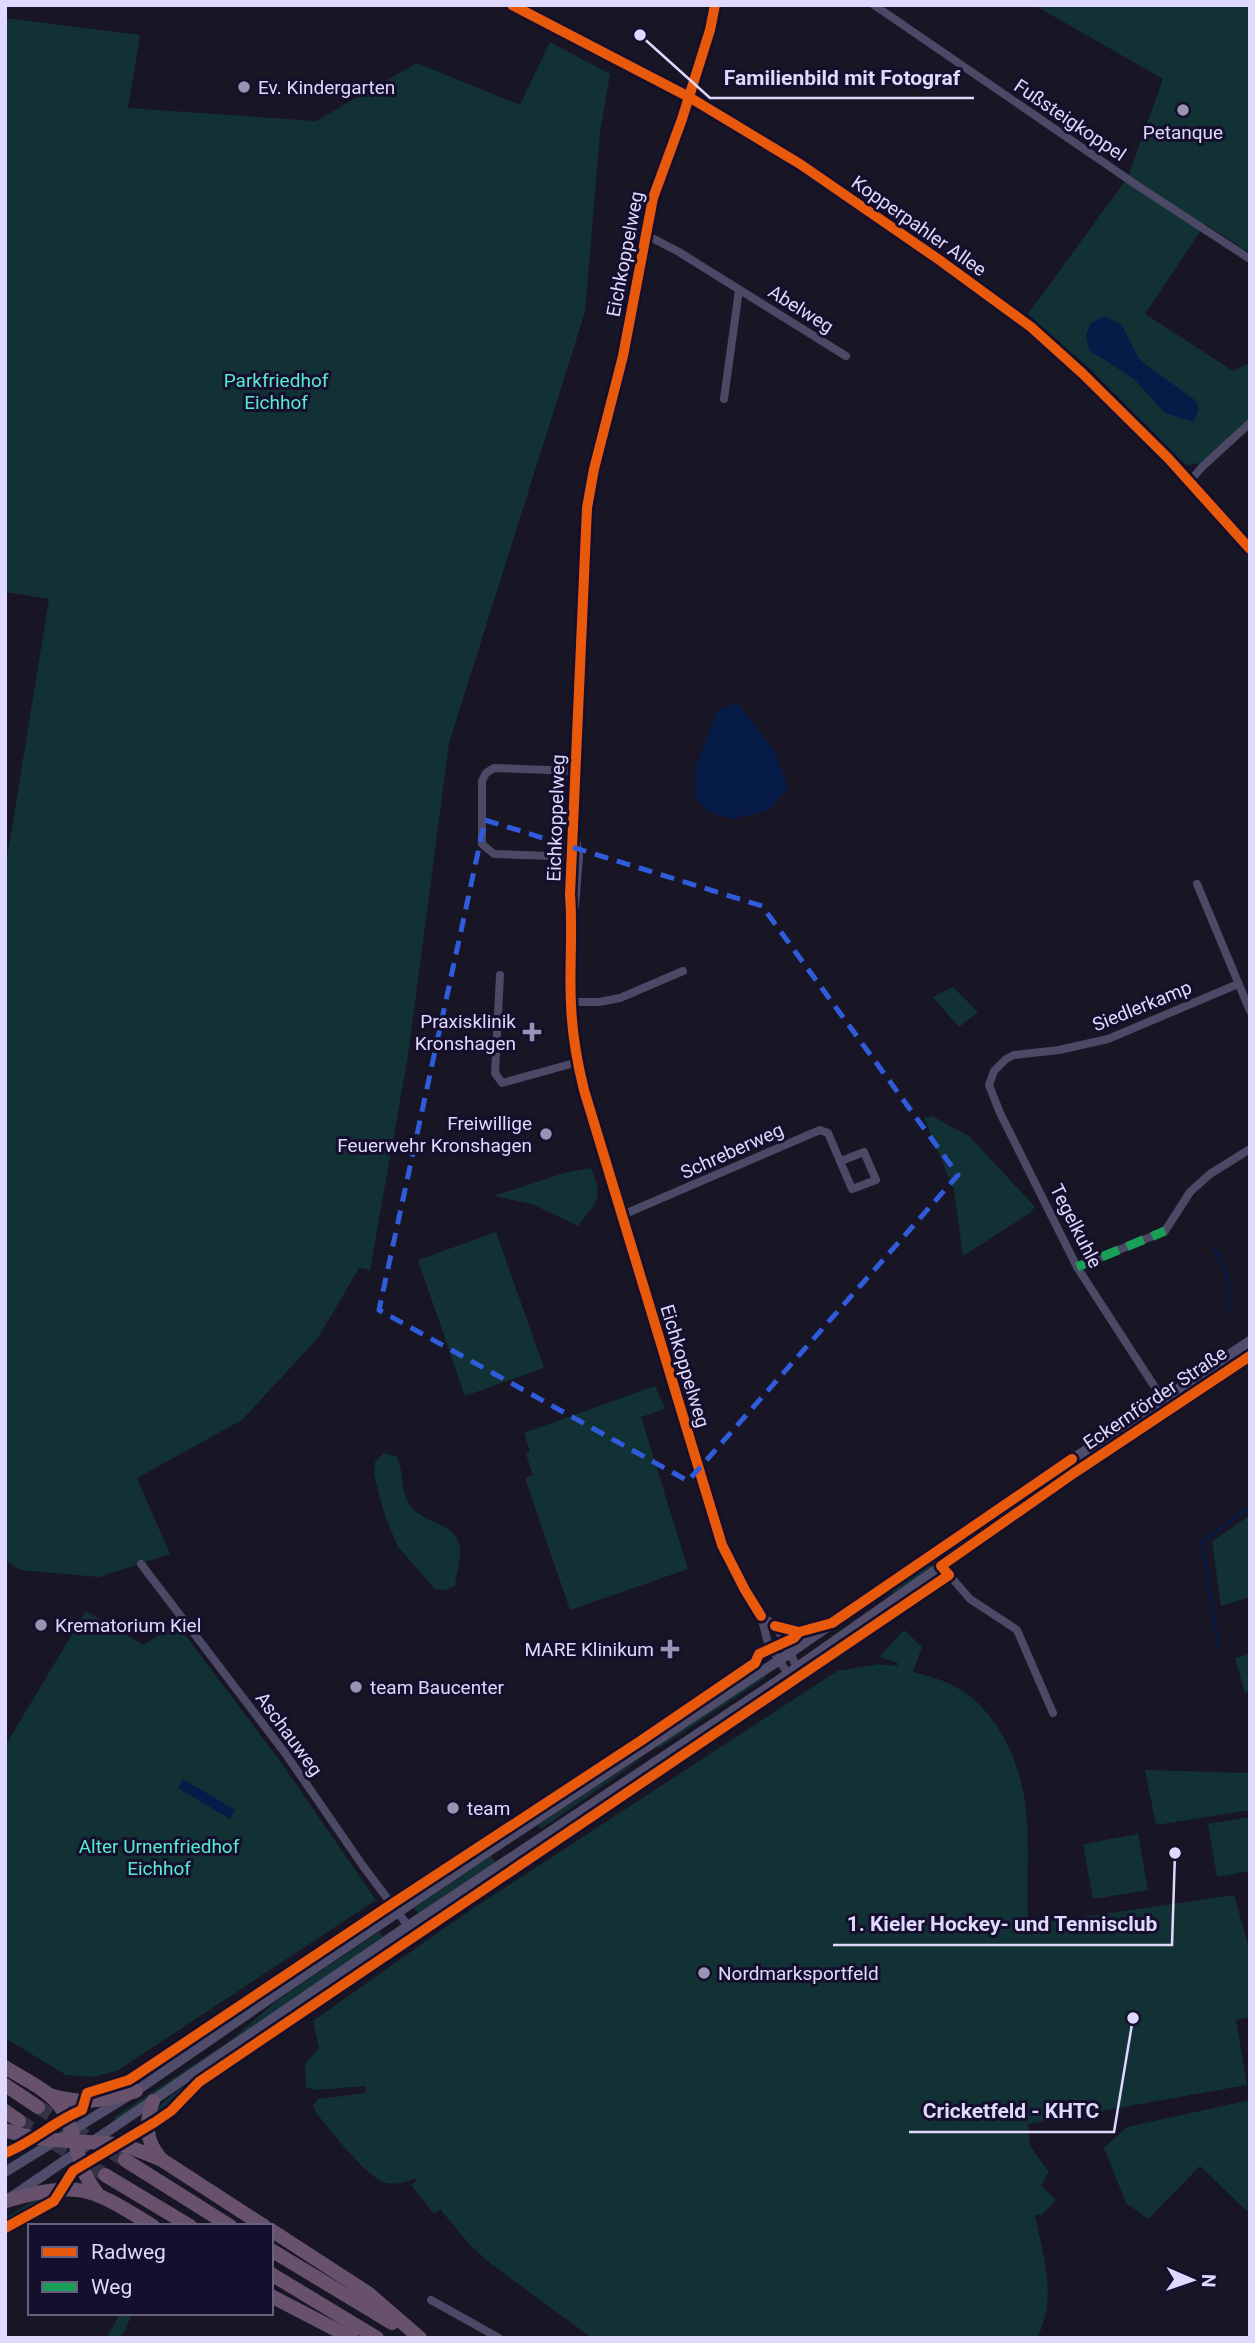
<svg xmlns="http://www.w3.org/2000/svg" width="1255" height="2343" font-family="Roboto,sans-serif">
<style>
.green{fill:#123134}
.water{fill:#071b49}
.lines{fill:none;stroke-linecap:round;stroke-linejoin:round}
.stream{stroke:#071b49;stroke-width:2.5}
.highway-tunnel{stroke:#363246;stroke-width:14;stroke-dasharray:14 7;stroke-linecap:butt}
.street{stroke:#4c4966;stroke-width:8}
.secondary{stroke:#504d6c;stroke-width:10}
.highway{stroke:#68516c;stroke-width:14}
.quiet{stroke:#1a9f57;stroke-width:9;stroke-dasharray:18 9;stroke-linecap:butt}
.cycleway-casing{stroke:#150e2c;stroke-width:15}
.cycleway{stroke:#e8590c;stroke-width:10}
.marked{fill:none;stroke:#305cdc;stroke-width:5;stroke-dasharray:14 9;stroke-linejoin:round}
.poi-dot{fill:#9994b3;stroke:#150e2c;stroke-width:2.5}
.labels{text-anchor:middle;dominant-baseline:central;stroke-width:6;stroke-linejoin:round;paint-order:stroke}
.poi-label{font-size:19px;fill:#dfd9ff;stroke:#150e2c;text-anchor:start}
.street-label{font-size:19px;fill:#dfd9ff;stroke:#150e2c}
.park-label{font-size:19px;fill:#58eccf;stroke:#150e2c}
.leader{fill:none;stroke:#dfd9ff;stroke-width:2.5}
.callout-dot{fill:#dfd9ff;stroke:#150e2c;stroke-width:2.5}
.callout-label{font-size:21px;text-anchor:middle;font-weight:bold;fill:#dfd9ff;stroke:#150e2c;stroke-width:6;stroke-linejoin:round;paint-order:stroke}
</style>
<rect width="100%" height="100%" fill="#181525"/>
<g class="green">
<path d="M1034,5H1250V253L1205,224L1145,314L1233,371L1250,363V418L1201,463L1186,465L1089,368L1028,314L1128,177L1163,79Z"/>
<path d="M5,18L140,35L128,108L316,121L417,63L520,105L550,42L610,74L600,133L585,312L449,743L408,1056L370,1270L359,1268L318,1338L242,1420L137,1478L170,1554L99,1577L20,1570L5,1560V871L49,599L5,592Z"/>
<path d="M953,987L978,1012L959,1027L933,997Z"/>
<path d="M932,1116L969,1136L1035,1207L1030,1213L963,1256L954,1190L924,1118Z"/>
<path d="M591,1168C604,1199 597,1201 578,1226L532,1204L494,1196L564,1173Z"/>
<path d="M496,1232L544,1368L465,1396L418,1260Z"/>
<path d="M655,1386L665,1409L641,1417L688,1569L570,1610L525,1478L533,1475L526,1454L530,1452L524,1433Z"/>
<path d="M384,1453L397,1457C404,1472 400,1489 409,1504C420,1524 457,1521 460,1548C461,1560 456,1574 455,1586L445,1590L435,1589L398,1547L385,1516L374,1475L375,1462Z"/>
<path d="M1250,1515V1597L1221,1606L1212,1542Z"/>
<path d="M927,1565H931L930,1568L895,1593H892L891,1590Z"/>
<path d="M86,1611L143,1645L177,1624L280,1761L376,1900L117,2071L92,2077L66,2075L5,2038V1746Z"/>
<path d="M904,1630L922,1647L913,1672C929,1676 945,1680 959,1689C1000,1713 1022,1766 1026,1812C1030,1849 1026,1888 1028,1925L1234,1895L1250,1951V2017L1236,2020L1247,2085L1028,2124L1030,2146L1049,2172L1041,2186L1056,2200L1042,2215H1035C1043,2256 1058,2298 1037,2338H592L491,2264L470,2245L440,2209L434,2214L411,2185L417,2180L416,2179C405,2182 395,2186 383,2182C362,2172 332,2132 317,2114L313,2105L318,2099L366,2093L365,2086L316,2090L306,2087L305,2064L319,2048L313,2021L460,1917L837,1671L878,1664L897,1666L898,1663L879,1657Z"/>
<path d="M1250,1654V1691L1245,1693L1235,1658Z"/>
<path d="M764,1676L765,1678L659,1748L657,1746Z"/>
<path d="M639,1759L640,1760L541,1829L538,1825Z"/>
<path d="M1145,1770L1250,1773V1810L1156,1825Z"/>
<path d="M1250,1817V1871L1217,1877L1208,1824Z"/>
<path d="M1138,1834L1148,1890L1093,1899L1083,1844Z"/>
<path d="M491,1856L495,1862L418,1913L414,1908Z"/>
<path d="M379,1932L383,1937L116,2120L113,2118L231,2040L280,1998Z"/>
<path d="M197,2078L167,2111L154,2118C160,2099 181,2089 197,2078Z"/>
<path d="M1250,2100V2214L1200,2166L1148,2219L1126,2203L1104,2148L1127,2127Z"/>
<path d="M55,2195L47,2203L5,2226V2218L33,2201Z"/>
<path d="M120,2313H132C125,2330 127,2338 107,2338Z"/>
</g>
<g class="water">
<path d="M1104,316L1122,325L1138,357L1145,364L1195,400L1199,410L1193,422L1165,413L1134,379L1089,350L1086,335L1090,324Z"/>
<path d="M737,703L773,749L788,787L768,811L731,819L708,812L696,798L695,768L718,710Z"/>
<path d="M183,1779L235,1810L230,1819L178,1788Z"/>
</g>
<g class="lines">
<g class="stream">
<path d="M1214,1249C1230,1269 1228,1289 1228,1313"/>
<path d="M1219,1649L1202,1542L1250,1507"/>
</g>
<g class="highway-tunnel">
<path d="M38,2107L125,2160"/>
<path d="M19,2121L105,2175"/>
</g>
<g class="street">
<path d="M715,5L710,30L682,119L653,198L623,356L594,469L587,508L570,895C573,931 569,968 571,1004C572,1033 577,1062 584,1090L722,1545L745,1590L761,1616L768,1643L788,1674"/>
<path d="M874,5L1138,186L1250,259"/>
<path d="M644,237L652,238L679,252L846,356"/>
<path d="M724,399L739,290"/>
<path d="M1190,481L1202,467L1250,423"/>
<path d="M575,771L494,768L486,773L482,781V844L494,854L579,857"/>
<path d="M1197,884L1250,1011"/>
<path d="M575,906L579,857L575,832"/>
<path d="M500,975L495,1073L502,1083L578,1062"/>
<path d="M571,1002H599L620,998L683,971"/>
<path d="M620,1216L820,1130L828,1133L852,1189L876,1180L864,1152L841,1161"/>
<path d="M1077,1267L1165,1231L1190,1192L1210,1174L1250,1149"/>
<path d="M1169,1409L1077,1267L1000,1113L989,1085L994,1071L1006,1059L1014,1055L1059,1050L1108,1039L1238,984"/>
<path d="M932,1555L970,1599L1017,1630L1053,1713"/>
<path d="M141,1564L285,1753L363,1866L408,1926"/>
<path d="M761,1616C776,1626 790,1635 808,1630C816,1627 822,1624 830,1623"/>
<path d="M775,1626L785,1642L797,1668"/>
<path d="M431,2300L499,2338"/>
</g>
<g class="secondary">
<path d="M512,5L689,97L800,164L938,259L1031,327L1082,373L1168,458L1250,549"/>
<path d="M5,2172L136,2091L275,1995L516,1833L790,1653L993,1512L1250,1341"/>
<path d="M10,2198L408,1926L776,1682L1074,1473L1250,1356"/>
</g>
<g class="highway">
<path d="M5,2067C23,2079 50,2090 62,2109C79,2137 74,2165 97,2193"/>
<path d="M5,2085L38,2107"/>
<path d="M49,2095C83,2105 103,2101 136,2091"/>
<path d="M153,2101C145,2124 145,2140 161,2159"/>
<path d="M5,2111L19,2121"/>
<path d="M5,2130C40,2143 78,2140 115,2144C131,2146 147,2154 162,2160L264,2226"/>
<path d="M125,2160L230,2226"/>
<path d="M105,2175L190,2226"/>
<path d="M6,2201C80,2180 89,2187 153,2226"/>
<path d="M271,2230L368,2293L420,2338"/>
<path d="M271,2250L392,2323"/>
<path d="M271,2274L377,2338"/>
<path d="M271,2296L352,2338"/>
</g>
<path class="quiet" d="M1077,1267L1165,1231"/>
<defs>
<g id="cycleway">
<path d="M512,5L689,97L800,164L938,259L1031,327L1082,373L1168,458L1250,549"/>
<path d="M715,5L710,30L682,119L653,198L623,356L594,469L587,508L570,895C573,931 569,968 571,1004C572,1033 577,1062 584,1090L722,1545L745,1590L761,1616"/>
<path d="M775,1626L799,1632L832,1623L1072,1459"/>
<path d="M5,2153C32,2143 54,2121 82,2110L87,2093L129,2080L392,1904L642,1740L755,1663L759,1654L794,1638L799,1632"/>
<path d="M5,2228L54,2201L73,2171L155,2122L171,2111L199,2082L949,1575L941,1566L1074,1473L1250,1356"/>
</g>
</defs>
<use href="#cycleway" class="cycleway-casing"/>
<use href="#cycleway" class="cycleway"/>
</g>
<path class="marked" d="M485,820L762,906L958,1175L688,1481L379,1310Z"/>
<g class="poi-dot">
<circle cx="244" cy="87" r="7"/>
<circle cx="1183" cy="110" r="7"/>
<path d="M528.5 1021.5h7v7h7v7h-7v7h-7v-7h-7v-7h7z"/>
<circle cx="546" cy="1134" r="7"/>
<circle cx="41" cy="1625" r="7"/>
<path d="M666.5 1638.5h7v7h7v7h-7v7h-7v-7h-7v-7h7z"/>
<circle cx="356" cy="1687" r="7"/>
<circle cx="453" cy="1808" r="7"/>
<circle cx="704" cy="1973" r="7"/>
</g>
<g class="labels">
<g class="poi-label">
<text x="258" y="87">Ev. Kindergarten</text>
<text x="1183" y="132" text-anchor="middle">Petanque</text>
<text x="516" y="1021" text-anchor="end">Praxisklinik<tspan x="516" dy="22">Kronshagen</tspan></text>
<text x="532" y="1123" text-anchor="end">Freiwillige<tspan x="532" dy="22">Feuerwehr Kronshagen</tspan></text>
<text x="55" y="1625">Krematorium Kiel</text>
<text x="654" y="1649" text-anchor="end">MARE Klinikum</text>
<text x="370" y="1687">team Baucenter</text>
<text x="467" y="1808">team</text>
<text x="718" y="1973">Nordmarksportfeld</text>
</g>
<g class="street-label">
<text transform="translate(1070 120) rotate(34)">Fußsteigkoppel</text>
<text transform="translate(919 226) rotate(35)">Kopperpahler Allee</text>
<text transform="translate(625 254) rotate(-79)">Eichkoppelweg</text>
<text transform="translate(801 309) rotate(32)">Abelweg</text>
<text transform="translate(556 818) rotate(-88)">Eichkoppelweg</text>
<text transform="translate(1142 1006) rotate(-22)">Siedlerkamp</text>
<text transform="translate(732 1151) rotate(-24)">Schreberweg</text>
<text transform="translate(1076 1226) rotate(63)">Tegelkuhle</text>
<text transform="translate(685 1366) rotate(73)">Eichkoppelweg</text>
<text transform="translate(1155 1398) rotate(-34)">Eckernförder Straße</text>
<text transform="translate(289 1734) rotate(54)">Aschauweg</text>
</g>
<g class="park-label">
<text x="276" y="380">Parkfriedhof<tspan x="276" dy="22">Eichhof</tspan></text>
<text x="159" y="1846">Alter Urnenfriedhof<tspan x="159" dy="22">Eichhof</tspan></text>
</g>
</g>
<path class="leader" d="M640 35L710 98H974M1175 1853L1172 1945H833M1133 2018L1114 2132H909"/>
<g class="callout-dot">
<circle cx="640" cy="35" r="7"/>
<circle cx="1175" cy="1853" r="7"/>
<circle cx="1133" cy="2018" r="7"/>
</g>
<g class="callout-label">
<text x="842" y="85">Familienbild mit Fotograf</text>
<text x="1002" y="1931">1. Kieler Hockey- und Tennisclub</text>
<text x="1011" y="2118">Cricketfeld - KHTC</text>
</g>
<rect width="1255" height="2343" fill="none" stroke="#dfd9ff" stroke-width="14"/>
<rect x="28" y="2224" width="245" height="91" fill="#150e2c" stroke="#665f80" stroke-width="2"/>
<rect x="42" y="2247" width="35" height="10" fill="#e8590c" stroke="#665f80" stroke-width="2"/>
<text x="91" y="2259" font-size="21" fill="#dfd9ff">Radweg</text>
<rect x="42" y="2282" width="35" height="10" fill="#1a9f57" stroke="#665f80" stroke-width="2"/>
<text x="91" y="2294" font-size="21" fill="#dfd9ff">Weg</text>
<g transform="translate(1192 2280) rotate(92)" stroke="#150e2c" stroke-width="5" paint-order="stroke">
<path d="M0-5L12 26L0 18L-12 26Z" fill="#dfd9ff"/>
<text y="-10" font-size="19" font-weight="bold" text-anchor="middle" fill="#dfd9ff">N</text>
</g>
</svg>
